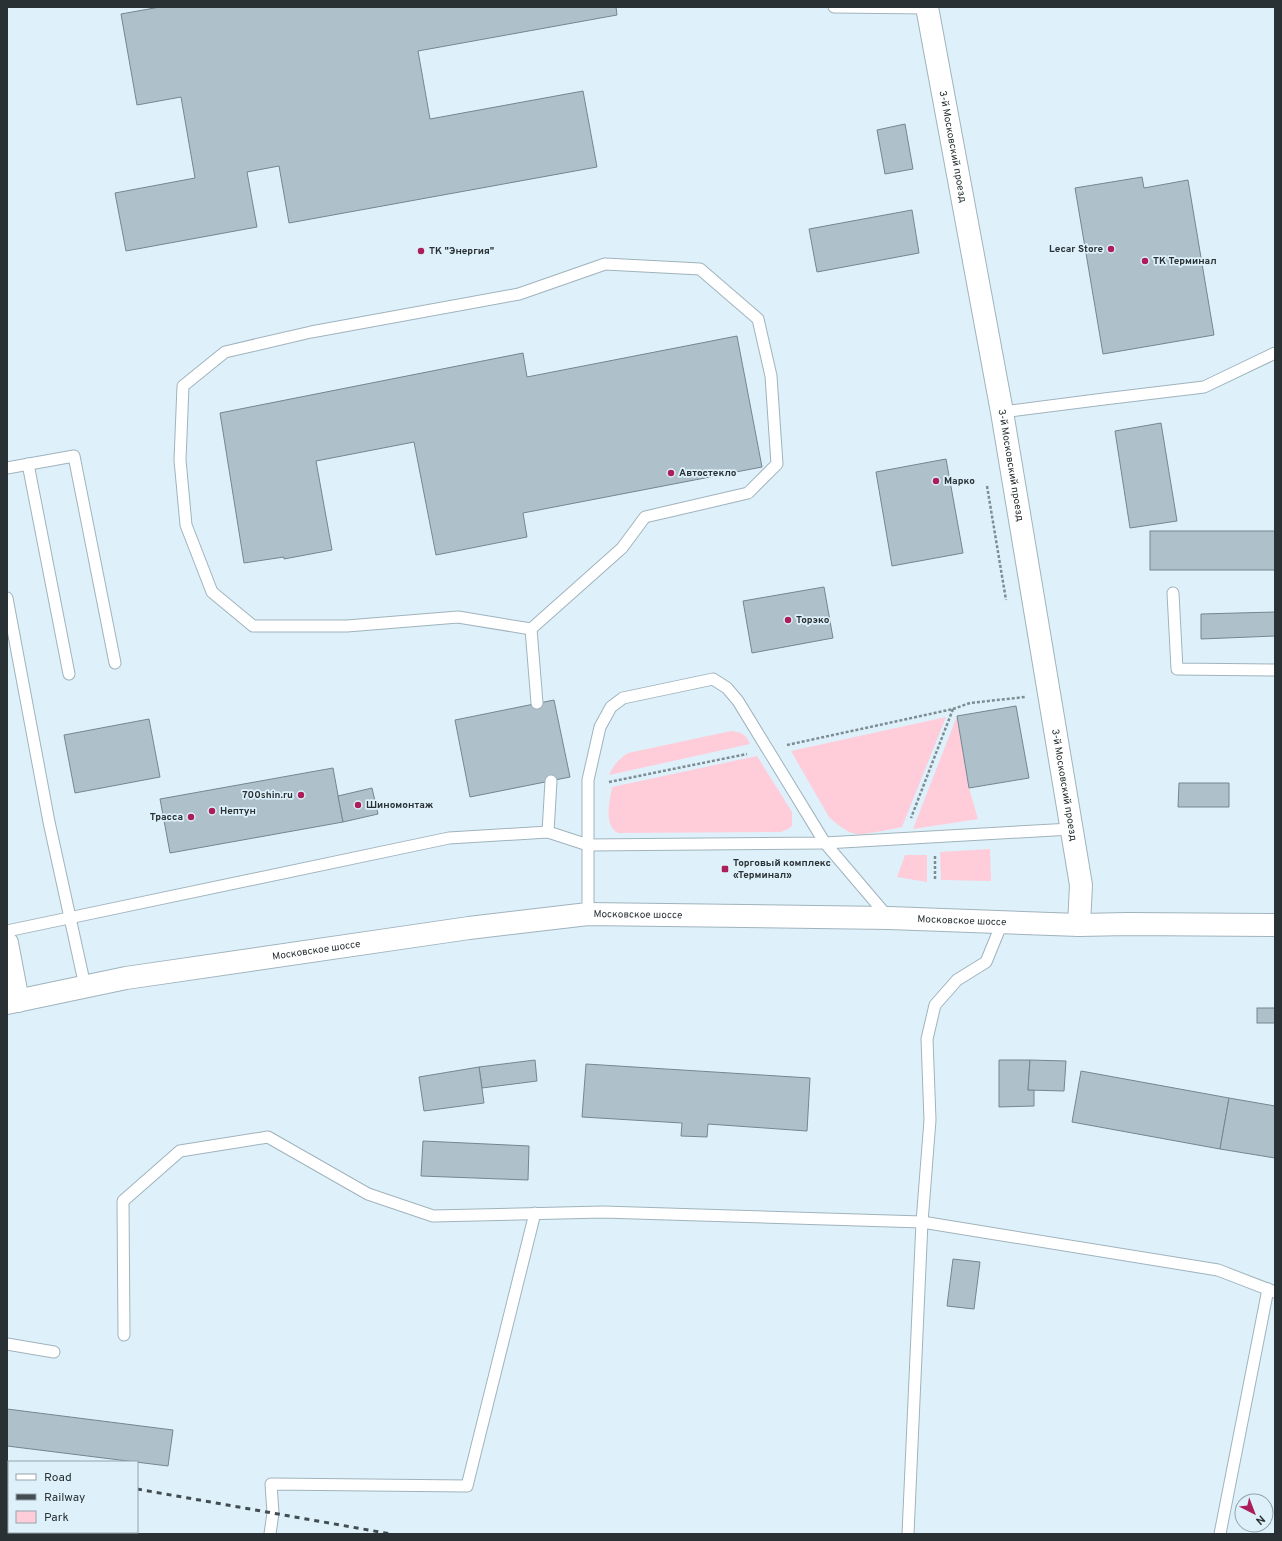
<svg xmlns="http://www.w3.org/2000/svg" width="1282" height="1541" font-family="Overpass,sans-serif">
<style>
.green{fill:#ffccd9}
.building{fill:#aec1ca;stroke:#758690}
.lines{fill:none;stroke-linecap:round;stroke-linejoin:round}
.lane-casing{stroke:#a0b3bd;stroke-width:13}
.street-casing{stroke:#a0b3bd;stroke-width:24}
.primary-casing{stroke:#a0b3bd;stroke-width:24}
.path{stroke:#7f8d93;stroke-width:2.5;stroke-dasharray:3 2;stroke-linecap:butt}
.lane{stroke:#fff;stroke-width:11}
.street{stroke:#fff;stroke-width:22}
.primary{stroke:#fff;stroke-width:22}
.rail{stroke:#434c50;stroke-width:3;stroke-dasharray:5 5;stroke-linecap:butt}
.poi-dot{fill:#ac1e5a;stroke:#def1fb;stroke-width:1.5}
.labels{text-anchor:middle;dominant-baseline:central;stroke-width:3.5;stroke-linejoin:round;paint-order:stroke}
.street-label{font-size:10px;fill:#293134;stroke:#def1fb}
.poi-label{font-size:10px;font-weight:bold;fill:#293134;stroke:#def1fb;text-anchor:start}
</style>
<rect width="100%" height="100%" fill="#def1fb"/>
<g class="green">
<path d="M957,716L969,788L978,819L913,829Z"/>
<path d="M946,717L902,827C892,829 865,835 857,834C847,833 837,824 829,817L791,751Z"/>
<path d="M731,731C742,732 746,735 750,744L609,775C613,765 619,759 628,753Z"/>
<path d="M757,756L792,812V826L788,829L781,832L618,833C603,825 610,800 612,787Z"/>
<path d="M990,849L991,881L941,880L940,852Z"/>
<path d="M905,855H927V882L897,877Z"/>
</g>
<g class="building">
<path d="M160,7H616L617,15L418,51L430,119L583,91L597,167L289,223L279,166L247,172L257,227L126,251L115,193L195,178L181,97L137,105L121,14Z"/>
<path d="M905,124L913,169L885,174L877,130Z"/>
<path d="M1142,177L1144,188L1188,180L1214,335L1103,354L1075,188Z"/>
<path d="M912,210L919,253L817,272L809,229Z"/>
<path d="M737,336L762,467L523,513L527,537L436,555L414,442L316,461L332,550L284,559V557L244,563L220,413L523,353L527,377Z"/>
<path d="M1161,423L1177,521L1130,528L1115,431Z"/>
<path d="M946,459L963,553L892,566L876,472Z"/>
<rect x="1150" y="531" width="125" height="39"/>
<path d="M824,587L833,638L752,653L743,601Z"/>
<path d="M1275,612V636L1201,639V614Z"/>
<path d="M554,700L570,777L470,797L455,720Z"/>
<path d="M1016,706L1029,778L969,788L957,716Z"/>
<path d="M149,719L160,777L75,793L64,735Z"/>
<path d="M333,768L343,822L170,853L160,799Z"/>
<path d="M1179,783H1229V807H1178Z"/>
<path d="M372,788L378,814L343,822L338,796Z"/>
<rect x="1257" y="1008" width="18" height="15"/>
<path d="M535,1060L537,1081L482,1088L479,1067Z"/>
<path d="M999,1060H1030L1028,1090H1034V1106L999,1107Z"/>
<path d="M1030,1060L1066,1061L1064,1091L1028,1090Z"/>
<path d="M586,1064L810,1078L807,1131L708,1124L707,1137L681,1136L682,1123L582,1117Z"/>
<path d="M479,1067L484,1103L424,1111L419,1077Z"/>
<path d="M1081,1071L1229,1098L1220,1149L1072,1122Z"/>
<path d="M1229,1098L1275,1106V1158L1220,1149Z"/>
<path d="M423,1141L529,1146L528,1180L421,1176Z"/>
<path d="M953,1259L980,1262L974,1309L947,1306Z"/>
<path d="M7,1409L173,1430L168,1466L7,1446Z"/>
<path d="M7,1521L9,1522V1532H40L46,1534H7Z"/>
</g>
<g class="lines">
<defs>
<g id="lane">
<path d="M834,7L927,8"/>
<path d="M1002,412L1104,399L1204,387L1275,353"/>
<path d="M28,464L69,674"/>
<path d="M7,468L74,456L115,663"/>
<path d="M1173,593L1177,669L1275,670"/>
<path d="M7,598L49,822L85,986"/>
<path d="M531,629L458,617L347,626H253L212,592L186,525L180,460L183,386L225,352L311,332L519,294L605,264L700,269L758,319L771,376L777,464L748,493L645,517L622,548L531,629L537,703"/>
<path d="M548,832L551,781"/>
<path d="M588,914V780L600,727L611,707L623,698L713,679L727,688L738,701L825,843L888,917"/>
<path d="M7,931L449,838L548,832L588,845L825,843L1071,829"/>
<path d="M124,1335L123,1201L180,1151L268,1137L368,1194L433,1216L603,1212L922,1222L930,1120L927,1039L935,1005L957,980L986,962L1002,923"/>
<path d="M7,1344L54,1352"/>
<path d="M270,1534L273,1513L271,1484L467,1486L535,1213"/>
<path d="M908,1534L922,1222L1218,1270L1275,1292"/>
<path d="M1220,1534L1268,1289"/>
</g>
<g id="street">
<path id="s1" d="M927,7L1002,412L1081,885L1079,925"/>
<path d="M7,943L18,1001"/>
</g>
<g id="primary">
<path id="s2" d="M7,1003L126,978L469,928L588,914L889,918L1079,925L1128,924L1275,925"/>
</g>
</defs>
<use href="#lane" class="lane-casing"/>
<use href="#street" class="street-casing"/>
<use href="#primary" class="primary-casing"/>
<g class="path">
<path d="M987,486L1006,600"/>
<path d="M953,709L970,703L1025,697"/>
<path d="M787,745L953,709L911,818"/>
<path d="M609,782L747,754"/>
<path d="M935,856V879"/>
</g>
<use href="#lane" class="lane"/>
<use href="#street" class="street"/>
<use href="#primary" class="primary"/>
<g class="rail">
<path d="M7,1468H9"/>
<path d="M137,1489L391,1534"/>
</g>
</g>
<g class="poi-dot">
<circle cx="1111" cy="249" r="4"/>
<circle cx="421" cy="251" r="4"/>
<circle cx="1145" cy="261" r="4"/>
<circle cx="671" cy="473" r="4"/>
<circle cx="936" cy="481" r="4"/>
<circle cx="788" cy="620" r="4"/>
<circle cx="301" cy="795" r="4"/>
<circle cx="358" cy="805" r="4"/>
<circle cx="212" cy="811" r="4"/>
<circle cx="191" cy="817" r="4"/>
<rect x="721" y="865" width="8" height="8" rx="2"/>
</g>
<g class="labels">
<g class="street-label">
<text stroke="none"><textPath href="#s1" startOffset="142">3-й Московский проезд</textPath></text>
<text stroke="none"><textPath href="#s1" startOffset="466">3-й Московский проезд</textPath></text>
<text stroke="none"><textPath href="#s1" startOffset="790">3-й Московский проезд</textPath></text>
<text stroke="none"><textPath href="#s2" startOffset="638">Московское шоссе</textPath></text>
<text stroke="none"><textPath href="#s2" startOffset="962">Московское шоссе</textPath></text>
<text stroke="none"><textPath href="#s2" startOffset="314">Московское шоссе</textPath></text>
</g>
<g class="poi-label">
<text x="1103" y="249" text-anchor="end">Lecar Store</text>
<text x="429" y="251">ТК "Энергия"</text>
<text x="1153" y="261">ТК Терминал</text>
<text x="679" y="473">Автостекло</text>
<text x="944" y="481">Марко</text>
<text x="796" y="620">Торэко</text>
<text x="293" y="795" text-anchor="end">700shin.ru</text>
<text x="366" y="805">Шиномонтаж</text>
<text x="220" y="811">Нептун</text>
<text x="183" y="817" text-anchor="end">Трасса</text>
<text x="733" y="863">Торговый комплекс<tspan x="733" dy="12">«Терминал»</tspan></text>
</g>
</g>
<rect width="1282" height="1541" fill="none" stroke="#293134" stroke-width="16"/>
<rect x="8" y="1461" width="130" height="72" fill="#def1fb" stroke="#96a4ab"/>
<rect x="16" y="1474" width="20" height="6" fill="#ffffff" stroke="#96a4ab"/>
<text x="44" y="1481" font-size="12" fill="#293134">Road</text>
<rect x="16" y="1494" width="20" height="6" fill="#434c50" stroke="#96a4ab"/>
<text x="44" y="1501" font-size="12" fill="#293134">Railway</text>
<rect x="16" y="1511" width="20" height="12" fill="#ffccd9" stroke="#96a4ab"/>
<text x="44" y="1521" font-size="12" fill="#293134">Park</text>
<g transform="translate(1254 1513) rotate(138)"><circle r="19" fill="#def1fb" stroke="#96a4ab"/>
<path d="M0-3L7 15L0 10L-7 15Z" fill="#ac1e5a"/>
<text y="-6" font-size="11" font-weight="bold" text-anchor="middle" fill="#293134">N</text>
</g>
</svg>
